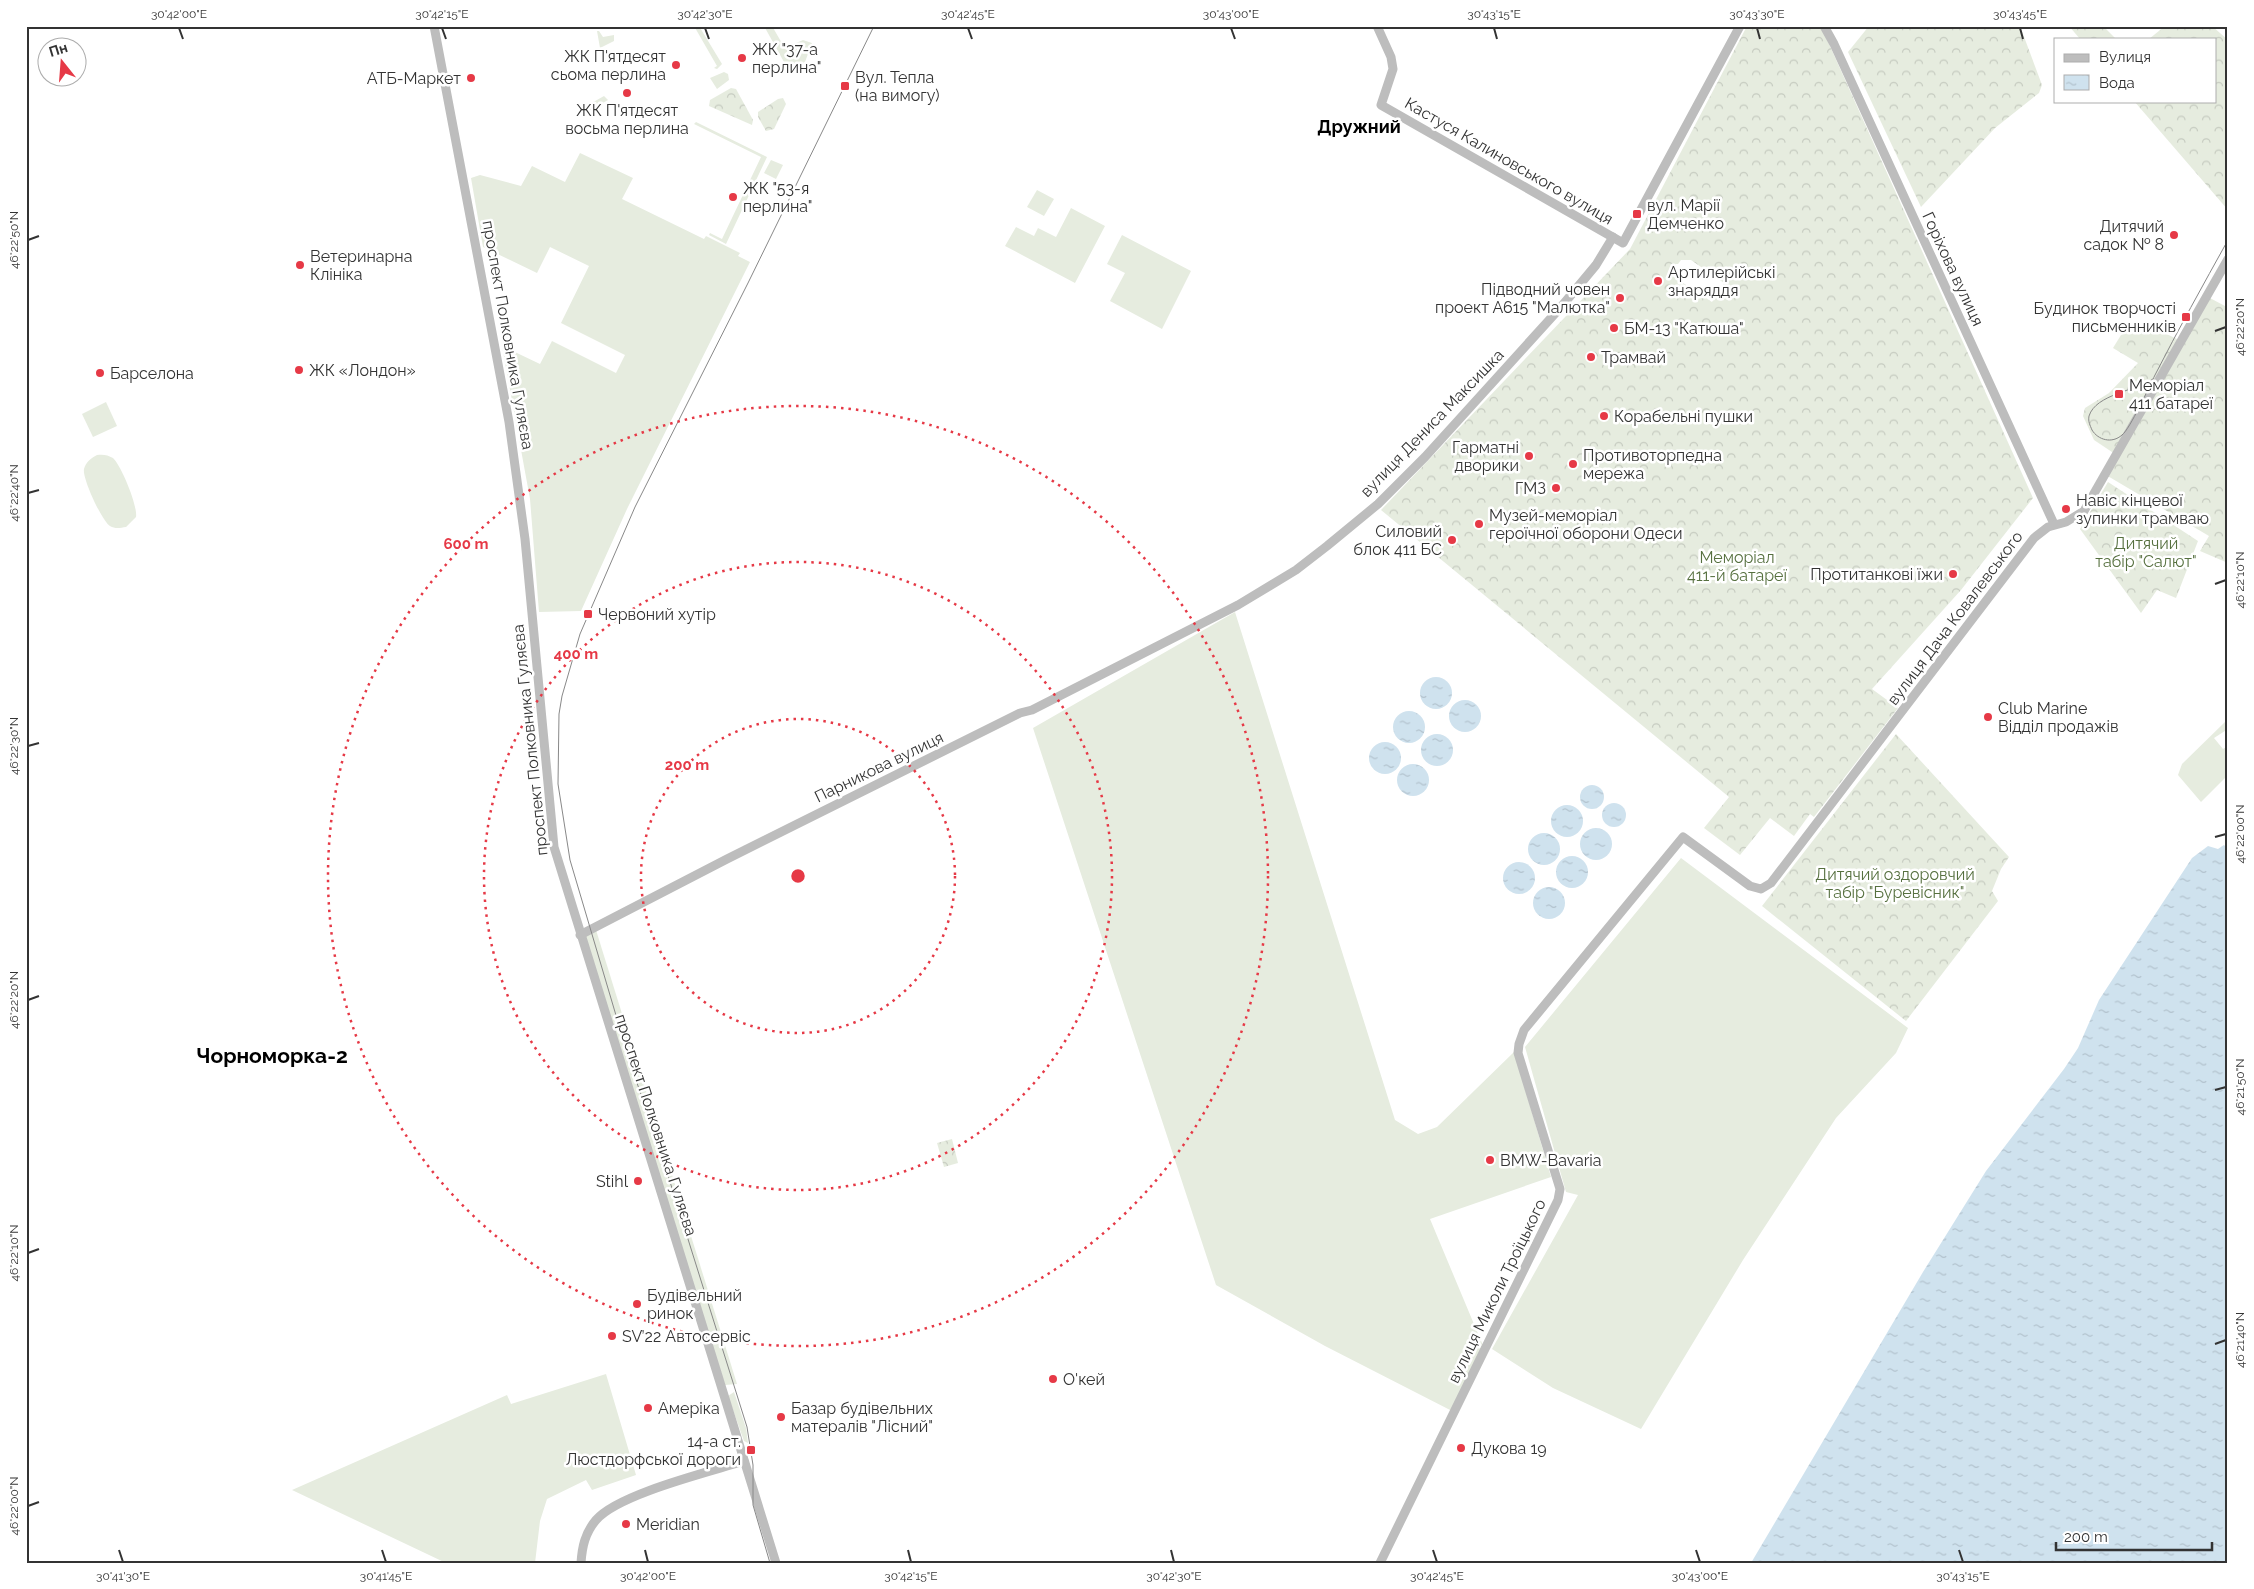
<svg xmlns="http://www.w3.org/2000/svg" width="2254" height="1589" font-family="Raleway,sans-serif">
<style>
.grass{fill:#e6ecdf}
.forest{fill:url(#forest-crowns);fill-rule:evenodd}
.water{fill:url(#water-ripples)}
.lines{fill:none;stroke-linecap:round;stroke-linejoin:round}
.secondary{stroke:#bdbdbd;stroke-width:9}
.tram{stroke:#888;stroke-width:1}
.ticks{fill:none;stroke:#333;stroke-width:2}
.ring{fill:none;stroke:#e63946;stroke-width:2.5;stroke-dasharray:2.5 5}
.poi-dot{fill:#e63946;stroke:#fff;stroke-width:2}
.labels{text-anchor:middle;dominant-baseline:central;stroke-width:5;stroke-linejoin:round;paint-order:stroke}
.poi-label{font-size:16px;fill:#333;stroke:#fff;text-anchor:start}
.street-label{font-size:16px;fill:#333;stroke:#fff}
.park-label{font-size:16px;fill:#56703f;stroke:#fff}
.neighbourhood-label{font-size:18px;font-weight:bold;fill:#000;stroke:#fff}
.district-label{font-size:21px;font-weight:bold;fill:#000;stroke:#fff}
.centre{fill:#e63946;stroke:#fff;stroke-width:2.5}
.ring-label{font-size:15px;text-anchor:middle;font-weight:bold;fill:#e63946;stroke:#fff;stroke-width:5;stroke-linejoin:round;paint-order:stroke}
.neatline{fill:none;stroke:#333;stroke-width:2}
.ticks-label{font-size:12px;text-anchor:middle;fill:#333}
</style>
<defs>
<pattern id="forest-crowns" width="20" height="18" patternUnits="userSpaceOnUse" patternTransform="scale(1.25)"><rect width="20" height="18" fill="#e6ecdf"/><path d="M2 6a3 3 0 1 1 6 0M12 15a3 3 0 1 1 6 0" fill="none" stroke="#c6cbc0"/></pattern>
<pattern id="water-ripples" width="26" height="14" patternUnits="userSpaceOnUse" patternTransform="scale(1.25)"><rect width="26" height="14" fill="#cfe2ee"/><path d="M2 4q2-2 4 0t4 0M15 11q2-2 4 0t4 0" fill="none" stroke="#b2c2cd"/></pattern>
</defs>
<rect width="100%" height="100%" fill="#fff"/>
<g class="grass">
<path d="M694,26H699L722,64L717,69L714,68L717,66Z"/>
<path d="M764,26H772L783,45L787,47L803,40L812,43L805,62L789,71Z"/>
<path d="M597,31H599L603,37L614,35V41L600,48Z"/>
<path d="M724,72L728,74L729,80L717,89L710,78Z"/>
<path d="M604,96L608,100L587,112L581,109Z"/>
<path d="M696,122L767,157L726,244L709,235L710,233L722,239L761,157L694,124Z"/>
<path d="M580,153L633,178L622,199L704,239L706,236L740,253L738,256L750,262L627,509L581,611L539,612L530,499L502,346L540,364L552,341L616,373L625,355L561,323L589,266L550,247L537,273L483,247L471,178L480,175L521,186L532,166L565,182Z"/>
<path d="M771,160L783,165L776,179L764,173Z"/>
<path d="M1037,190L1054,199L1044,216L1027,207Z"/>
<path d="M1071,208L1105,226L1075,283L1005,246L1016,227L1034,236L1038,228L1056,237Z"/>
<path d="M1122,235L1191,271L1162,329L1110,301L1125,273L1107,264Z"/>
<path d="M106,402L117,426L93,437L82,414Z"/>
<path d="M97,455C103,454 108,455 113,458C121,465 138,506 136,517L126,527C120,528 115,529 110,526C102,521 82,478 84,469C86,462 91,458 97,455Z"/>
<path d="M1235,612L1395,1120L1418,1134L1437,1127L1514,1052L1551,1177L1430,1219L1484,1348L1454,1412L1325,1346L1216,1285L1033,728Z"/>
<path d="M2225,722L2228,729L2214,738L2223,749L2228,746V775L2201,802L2178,775L2182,764Z"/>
<path d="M1681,858L1908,1028L1896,1053L1836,1118L1743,1260L1641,1429L1553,1388L1492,1349L1578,1195L1566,1192L1525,1047Z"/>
<path d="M596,930L737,1384L725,1385L583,937Z"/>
<path d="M606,1374L636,1475L592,1490L586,1480L547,1499L540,1521L535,1563H446L292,1490L507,1395L511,1404Z"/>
<path d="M734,1392L746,1428L748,1443L744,1441L728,1396Z"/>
</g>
<g class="forest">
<path d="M1747,26H1819L1825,35L2033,498L1961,590L1872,689L1898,708L1814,817L1810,814L1794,836L1770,818L1740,855L1704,828L1729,797L1381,510L1630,249ZM1681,260H1691L1724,283L1712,302L1671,275L1676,264H1678Z"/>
<path d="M1869,26H2020L2042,85L2039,93L1995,128L1921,207L1848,52Z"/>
<path d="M2069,26H2103L2116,39H2080Z"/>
<path d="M2165,26H2212L2228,40V210L2134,101H2215V39H2149Z"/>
<path d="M731,88L736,89L753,120L752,125L709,106L710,100Z"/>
<path d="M783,98L786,104L774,129L766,131L758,117V112L778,99Z"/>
<path d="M2208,297L2225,306L2228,302V563L2200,551L2209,536L2106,475Z"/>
<path d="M2144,323L2179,340L2115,454L2094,440L2083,416L2085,408L2109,393L2138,363L2113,348L2121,335Z"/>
<path d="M2108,482L2198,541L2176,598L2157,590L2141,613L2080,529Z"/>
<path d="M1896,734L2009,857L2001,869L1992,891L1998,901L1906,1021L1762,906Z"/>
<path d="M952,1139L958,1163L944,1167L937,1143Z"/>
</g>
<g class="water">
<circle cx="1436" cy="693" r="16"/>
<circle cx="1465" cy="716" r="16"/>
<circle cx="1409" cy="727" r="16"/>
<circle cx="1437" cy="750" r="16"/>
<circle cx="1385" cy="758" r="16"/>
<circle cx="1413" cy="780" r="16"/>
<circle cx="1592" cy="797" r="12"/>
<circle cx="1614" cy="815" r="12"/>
<circle cx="1567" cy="821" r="16"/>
<circle cx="1596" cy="844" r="16"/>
<circle cx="1544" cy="849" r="16"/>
<path d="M2224,845L2228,849V1563H1751L1923,1272L1986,1171L2064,1069L2078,1048L2099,1000L2192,858L2208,846L2218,849Z"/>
<circle cx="1572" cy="872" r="16"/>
<circle cx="1519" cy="878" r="16"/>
<circle cx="1549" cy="903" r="16"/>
</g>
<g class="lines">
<g class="secondary">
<path d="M434,26L509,422L525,539L554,847L776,1563"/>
<path d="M1377,26L1391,57L1393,69L1381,105L1623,243L1740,26"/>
<path d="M1824,26L1834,44L2054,524"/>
<path d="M580,935L727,859L1020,713L1032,710L1238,605L1296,570L1327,546L1378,504L1425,457L1561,307L1596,265L1613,237"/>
<path d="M581,1563C582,1547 585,1533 596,1520C618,1494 709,1472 744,1461"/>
<path d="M1380,1563L1558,1200L1560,1189L1518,1053L1519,1044L1524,1030L1683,837L1750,886L1761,889L1771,883L2034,538L2048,527L2066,522L2084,511L2228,259"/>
</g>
<g class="tram">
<path d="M2153,379C2136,391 2096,394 2089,416C2088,422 2090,425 2092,430C2098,440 2112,444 2122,435C2130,429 2149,387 2155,375C2178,330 2203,285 2228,240"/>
<path d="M770,1563L753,1505V1465L747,1427L655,1134L631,1066L570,860L558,784L559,714L562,696L580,634L635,507L748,283L874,26"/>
</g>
</g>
<path class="ticks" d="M179,28L183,39M442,28L446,39M705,28L709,39M968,28L972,39M1231,28L1235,39M1494,28L1497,39M1757,28L1760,39M2020,28L2023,39M28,240L39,236M2215,331L2226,327M28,493L39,490M2215,584L2226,580M28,746L39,743M2215,837L2226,834M28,1000L39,996M2215,1090L2226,1087M28,1253L39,1249M2215,1344L2226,1340M28,1506L39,1502M119,1550L123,1562M382,1550L386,1562M645,1550L648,1562M908,1550L911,1562M1171,1550L1174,1562M1433,1550L1437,1562M1696,1550L1700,1562M1959,1550L1963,1562"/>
<g class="ring">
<circle cx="798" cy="876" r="157"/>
<circle cx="798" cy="876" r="314"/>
<circle cx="798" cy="876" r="470"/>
</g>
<g class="poi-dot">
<circle cx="742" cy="58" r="5"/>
<circle cx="676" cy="65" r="5"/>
<circle cx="471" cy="78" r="5"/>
<rect x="840" y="81" width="10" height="10" rx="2.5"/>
<circle cx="627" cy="93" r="5"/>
<circle cx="733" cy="197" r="5"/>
<rect x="1632" y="209" width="10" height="10" rx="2.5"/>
<circle cx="2174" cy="235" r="5"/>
<circle cx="300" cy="265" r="5"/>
<circle cx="1658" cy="281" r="5"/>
<circle cx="1620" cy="298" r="5"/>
<rect x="2181" y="312" width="10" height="10" rx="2.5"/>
<circle cx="1614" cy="328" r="5"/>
<circle cx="1591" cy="357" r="5"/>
<circle cx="299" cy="370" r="5"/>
<circle cx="100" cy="373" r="5"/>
<rect x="2114" y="389" width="10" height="10" rx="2.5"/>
<circle cx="1604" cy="416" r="5"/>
<circle cx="1529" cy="456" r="5"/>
<circle cx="1573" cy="464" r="5"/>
<circle cx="1556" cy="488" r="5"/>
<circle cx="2066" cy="509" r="5"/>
<circle cx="1479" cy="524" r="5"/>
<circle cx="1452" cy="540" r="5"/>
<circle cx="1953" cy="574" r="5"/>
<rect x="583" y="609" width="10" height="10" rx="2.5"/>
<circle cx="1988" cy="717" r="5"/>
<circle cx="1490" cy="1160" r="5"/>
<circle cx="638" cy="1181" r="5"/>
<circle cx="637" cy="1304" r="5"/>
<circle cx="612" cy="1336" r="5"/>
<circle cx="1053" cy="1379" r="5"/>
<circle cx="648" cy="1408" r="5"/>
<circle cx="781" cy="1417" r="5"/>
<circle cx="1461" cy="1448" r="5"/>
<rect x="746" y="1445" width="10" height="10" rx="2.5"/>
<circle cx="626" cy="1524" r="5"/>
</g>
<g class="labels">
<g class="poi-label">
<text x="752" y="49">ЖК "37-а<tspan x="752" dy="18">перлина"</tspan></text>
<text x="666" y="56" text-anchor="end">ЖК П'ятдесят<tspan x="666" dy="18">сьома перлина</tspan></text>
<text x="855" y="77">Вул. Тепла<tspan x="855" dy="18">(на вимогу)</tspan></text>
<text x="461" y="78" text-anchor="end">АТБ-Маркет</text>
<text x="627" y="110" text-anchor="middle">ЖК П'ятдесят<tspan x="627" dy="18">восьма перлина</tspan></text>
<text x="743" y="188">ЖК "53-я<tspan x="743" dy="18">перлина"</tspan></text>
<text x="1647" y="205">вул. Марії<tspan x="1647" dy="18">Демченко</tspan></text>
<text x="2164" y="226" text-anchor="end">Дитячий<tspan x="2164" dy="18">садок № 8</tspan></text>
<text x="310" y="256">Ветеринарна<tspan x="310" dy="18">Клініка</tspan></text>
<text x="1668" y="272">Артилерійські<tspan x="1668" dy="18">знаряддя</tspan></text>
<text x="1610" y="289" text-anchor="end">Підводний човен<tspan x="1610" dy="18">проект А615 "Малютка"</tspan></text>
<text x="2176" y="308" text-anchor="end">Будинок творчості<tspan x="2176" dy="18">письменників</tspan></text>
<text x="1624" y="328">БМ-13 "Катюша"</text>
<text x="1601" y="357">Трамвай</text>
<text x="309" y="370">ЖК «Лондон»</text>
<text x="110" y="373">Барселона</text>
<text x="2129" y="385">Меморіал<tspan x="2129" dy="18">411 батареї</tspan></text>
<text x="1614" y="416">Корабельні пушки</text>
<text x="1519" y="447" text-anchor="end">Гарматні<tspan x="1519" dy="18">дворики</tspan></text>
<text x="1583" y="455">Противоторпедна<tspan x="1583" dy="18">мережа</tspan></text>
<text x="1546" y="488" text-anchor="end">ГМЗ</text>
<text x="2076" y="500">Навіс кінцевої<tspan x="2076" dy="18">зупинки трамваю</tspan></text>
<text x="1489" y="515">Музей-меморіал<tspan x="1489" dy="18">героїчної оборони Одеси</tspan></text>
<text x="1442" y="531" text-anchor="end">Силовий<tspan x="1442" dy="18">блок 411 БС</tspan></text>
<text x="1943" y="574" text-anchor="end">Протитанкові їжи</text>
<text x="598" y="614">Червоний хутір</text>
<text x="1998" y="708">Club Marine<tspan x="1998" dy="18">Відділ продажів</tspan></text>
<text x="1500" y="1160">BMW-Bavaria</text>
<text x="628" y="1181" text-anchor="end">Stihl</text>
<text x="647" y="1295">Будівельний<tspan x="647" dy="18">ринок</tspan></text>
<text x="622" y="1336">SV’22 Автосервіс</text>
<text x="1063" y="1379">О'кей</text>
<text x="658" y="1408">Амеріка</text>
<text x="791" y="1408">Базар будівельних<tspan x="791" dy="18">матералів "Лісний"</tspan></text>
<text x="741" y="1441" text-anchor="end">14-а ст.<tspan x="741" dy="18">Люстдорфської дороги</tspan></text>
<text x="1471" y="1448">Дукова 19</text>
<text x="636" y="1524">Meridian</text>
</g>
<g class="street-label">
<text transform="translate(1509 161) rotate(30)">Кастуся Калиновського вулиця</text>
<text transform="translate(1953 269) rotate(65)">Горіхова вулиця</text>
<text transform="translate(508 335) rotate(80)">проспект Полковника Гуляєва</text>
<text transform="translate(1432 423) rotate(-46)">вулиця Дениса Максишка</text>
<text transform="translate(1955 618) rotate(-53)">вулиця Дача Ковалевського</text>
<text transform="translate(530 740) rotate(-96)">проспект Полковника Гуляєва</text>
<text transform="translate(879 767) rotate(-26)">Парникова вулиця</text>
<text transform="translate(656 1125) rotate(72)">проспект Полковника Гуляєва</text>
<text transform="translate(1497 1291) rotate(-64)">вулиця Миколи Троїцького</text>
</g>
<g class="park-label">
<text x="2146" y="543">Дитячий<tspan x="2146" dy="18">табір "Салют"</tspan></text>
<text x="1737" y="557">Меморіал<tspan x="1737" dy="18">411-й батареї</tspan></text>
<text x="1895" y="874">Дитячий оздоровчий<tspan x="1895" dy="18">табір "Буревісник"</tspan></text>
</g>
<g class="neighbourhood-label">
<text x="1359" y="126">Дружний</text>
</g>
<g class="district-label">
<text x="272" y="1055">Чорноморка-2</text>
</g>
</g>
<circle cx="798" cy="876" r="8" class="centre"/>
<g class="ring-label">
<text x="466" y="549">600 m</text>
<text x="576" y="659">400 m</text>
<text x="687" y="770">200 m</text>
</g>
<rect width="2254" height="1589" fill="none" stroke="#ffffff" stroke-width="55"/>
<rect x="2054" y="38" width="162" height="65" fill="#ffffff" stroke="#adadad"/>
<rect x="2064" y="54" width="25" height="8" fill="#bdbdbd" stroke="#adadad"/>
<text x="2099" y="62" font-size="15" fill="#333333">Вулиця</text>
<rect x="2064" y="75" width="25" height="15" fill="url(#water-ripples)" stroke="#adadad"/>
<text x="2099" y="88" font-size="15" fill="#333333">Вода</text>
<g transform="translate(62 62) rotate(343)"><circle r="24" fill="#ffffff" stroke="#adadad"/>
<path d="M0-4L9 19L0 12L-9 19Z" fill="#e63946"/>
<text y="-8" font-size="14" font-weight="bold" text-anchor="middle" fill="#333333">Пн</text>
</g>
<path d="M2056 1542v8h156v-8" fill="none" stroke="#333333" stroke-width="2.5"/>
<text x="2064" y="1542" font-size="15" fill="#333333" stroke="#ffffff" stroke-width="4" paint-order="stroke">200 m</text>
<rect x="28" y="28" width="2198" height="1534" class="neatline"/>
<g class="ticks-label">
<text x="179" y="18">30°42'00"E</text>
<text x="442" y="18">30°42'15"E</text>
<text x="705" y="18">30°42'30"E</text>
<text x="968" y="18">30°42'45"E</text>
<text x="1231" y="18">30°43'00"E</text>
<text x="1494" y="18">30°43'15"E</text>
<text x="1757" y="18">30°43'30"E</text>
<text x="2020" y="18">30°43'45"E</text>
<text transform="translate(14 240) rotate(-90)" y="4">46°22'50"N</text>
<text transform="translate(2240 327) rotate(-90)" y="4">46°22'20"N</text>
<text transform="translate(14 493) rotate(-90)" y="4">46°22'40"N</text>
<text transform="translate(2240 580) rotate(-90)" y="4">46°22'10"N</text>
<text transform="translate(14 746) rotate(-90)" y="4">46°22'30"N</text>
<text transform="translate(2240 834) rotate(-90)" y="4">46°22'00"N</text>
<text transform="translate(14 1000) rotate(-90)" y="4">46°22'20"N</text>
<text transform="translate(2240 1087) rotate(-90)" y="4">46°21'50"N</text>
<text transform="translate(14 1253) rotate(-90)" y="4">46°22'10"N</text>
<text transform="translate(2240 1340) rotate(-90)" y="4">46°21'40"N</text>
<text transform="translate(14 1506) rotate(-90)" y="4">46°22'00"N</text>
<text x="123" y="1580">30°41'30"E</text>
<text x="386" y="1580">30°41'45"E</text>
<text x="648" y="1580">30°42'00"E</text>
<text x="911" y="1580">30°42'15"E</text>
<text x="1174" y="1580">30°42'30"E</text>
<text x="1437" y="1580">30°42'45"E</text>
<text x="1700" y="1580">30°43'00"E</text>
<text x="1963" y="1580">30°43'15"E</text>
</g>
</svg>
